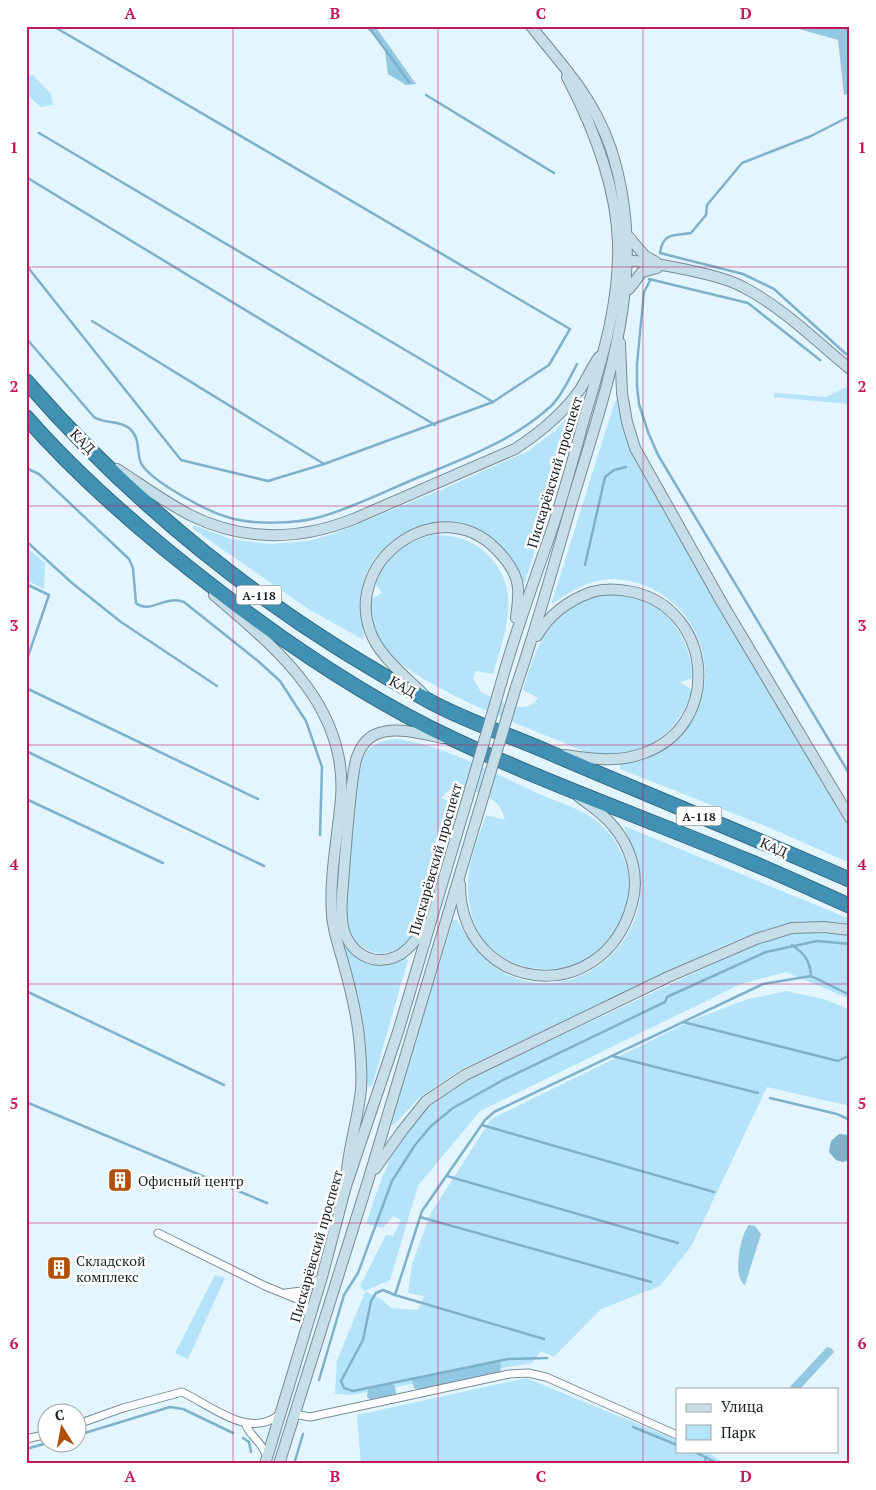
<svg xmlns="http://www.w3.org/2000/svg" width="876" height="1490" font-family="'PT Serif',serif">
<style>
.green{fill:#b5e4fa}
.forest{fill:#92c8e1}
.water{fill:#7db2ca}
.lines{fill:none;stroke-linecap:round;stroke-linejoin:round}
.stream{stroke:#7db2ca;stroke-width:2.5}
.street-casing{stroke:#778c96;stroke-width:9}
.secondary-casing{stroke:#778c96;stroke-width:12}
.highway-casing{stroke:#326981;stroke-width:16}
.street{stroke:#fff;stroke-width:7}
.secondary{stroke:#c6dee8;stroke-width:10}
.highway{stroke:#4091b3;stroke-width:14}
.secondary-bridge-casing{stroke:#778c96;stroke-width:12;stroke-linecap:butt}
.secondary-bridge{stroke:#c6dee8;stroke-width:10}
.grid{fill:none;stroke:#c2185b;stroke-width:1;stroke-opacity:0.55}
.labels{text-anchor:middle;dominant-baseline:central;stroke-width:5;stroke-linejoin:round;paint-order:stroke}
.shield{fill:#fff;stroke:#5d6265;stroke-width:1}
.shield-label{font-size:12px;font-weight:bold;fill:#171f23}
.street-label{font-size:14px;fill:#171f23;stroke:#fff}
.poi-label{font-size:14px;fill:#171f23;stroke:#fff;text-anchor:start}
.neatline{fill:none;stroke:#c2185b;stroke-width:2}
.grid-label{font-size:16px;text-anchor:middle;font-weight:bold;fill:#c2185b}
</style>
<rect width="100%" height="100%" fill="#e3f6ff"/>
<g class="green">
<path d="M33,75L51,94L53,105L40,107L26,93V76Z"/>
<path d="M850,387V406L847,404L773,397L775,393L825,397C834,395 841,387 850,387Z"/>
<path d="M618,397L629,444L768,689L850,826V863L768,827L620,769V764C646,761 670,750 686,729C732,669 690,582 613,579C590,579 569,592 551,605L614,404Z"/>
<path d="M578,404L581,405L523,588C514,576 496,544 485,536C443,506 376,533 363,584C358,603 363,620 364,640L310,610L193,529V525L231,539L269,544L308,541L333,534L443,489L528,451L555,431Z"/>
<path d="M431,535C454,535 471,538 488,555C523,590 505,632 493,674L476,671L473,678L481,692C497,699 526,718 538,698L523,690C532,660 543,624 572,606C629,569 690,615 693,678L680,682L692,690C679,731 649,755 606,756C589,756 570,745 555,739C514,723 402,679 380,643C372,631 371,614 371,599L382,593L375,583C390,555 401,545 431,535Z"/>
<path d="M26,547L45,563L44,589L26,580Z"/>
<path d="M395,739C441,743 497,775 539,794C558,802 581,809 597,821C614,835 625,855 629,876C631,890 629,911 622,924C620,929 614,934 610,938C605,943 600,951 595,955C562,980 497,971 478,932C471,918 467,897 468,881C469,859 479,836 486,815L505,820C500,796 479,793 458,786L452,787L441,798L454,803L420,924C413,938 399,953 382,953C367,953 355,944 350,930C339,899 354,808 358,772C362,750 373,742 395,739Z"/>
<path d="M624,826L850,919V924C799,916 764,928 718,948L460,1070L420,1097L394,1125L390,1124L453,920H457C470,943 484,963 508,975C570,1003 638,955 641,889C641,866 631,847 624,826Z"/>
<path d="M792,932L850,934V999L786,972L741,984L480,1111L418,1186L390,1280L365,1291L384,1301L391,1308L418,1310L424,1296L408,1293L412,1264L431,1213L491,1119L695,1019L748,999L787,991L827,1000L850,1010V1106L767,1087L692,1245L660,1286L601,1309L554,1357L541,1351L532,1363L350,1395L335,1394L337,1361L365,1292L360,1286L386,1235L393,1236L401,1220L393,1216L383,1228L366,1224C380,1183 393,1137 427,1108C439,1098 452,1090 465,1081L756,944Z"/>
<path d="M346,947C365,966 381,971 405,957L408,960L372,1086L369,1087L366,1083L363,1024L344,949Z"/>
<path d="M215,1275L225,1278L188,1359L175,1353Z"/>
<path d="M526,1378L677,1440V1451H705L726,1464H361L357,1415Z"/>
</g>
<g class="forest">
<path d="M364,26H375L416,84L406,85L388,74L384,45Z"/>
<path d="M788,26H850V93L844,95L838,40Z"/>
<path d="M749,1225L755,1226L761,1234L745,1285C732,1278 740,1235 749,1225Z"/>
<path d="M827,1347L831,1348L834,1352L800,1389H788Z"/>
<path d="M499,1360L501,1366L500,1373L419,1390L414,1388L412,1379Z"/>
<path d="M391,1383L395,1386L396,1393L392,1396L371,1400L367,1397L368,1388Z"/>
</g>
<path class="water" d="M839,1134L850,1135V1160L843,1162L836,1160L829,1152L831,1141Z"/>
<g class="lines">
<g class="stream">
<path d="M368,26L409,82"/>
<path d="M426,95L554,173"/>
<path d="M39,133L493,402"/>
<path d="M26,177L435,425"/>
<path d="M26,265L181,460L268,481L324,464L493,402L549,365L570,329L53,26"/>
<path d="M649,279L748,303L820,360"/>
<path d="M651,279L644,292L637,364V386L639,404L648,432L658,455L850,775"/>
<path d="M92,321L324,464"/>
<path d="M26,338L94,417C104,424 119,420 129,428C141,438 136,451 141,463C150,481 207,511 227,517C250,525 296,524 320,517C352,508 382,493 412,480C460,460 512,442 551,406C562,396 570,377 577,364"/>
<path d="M846,354L774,289L743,274L660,253C663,232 673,236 691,233L706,215L707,205L742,163L811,136L850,116"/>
<path d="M26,468L39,474L129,559L133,568L136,603C150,615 166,594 184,602L258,661L280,681L306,721L322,767L320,835"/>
<path d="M26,541L72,583L121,622L217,686"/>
<path d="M585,565L605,477L614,470L626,467"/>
<path d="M26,584L49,595L26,662"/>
<path d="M26,688L258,799"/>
<path d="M26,751L264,866"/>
<path d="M26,799L163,863"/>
<path d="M792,945C805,954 810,961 811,976"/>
<path d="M26,991L224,1085"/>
<path d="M683,1022L838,1061L850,1055"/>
<path d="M612,1056L758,1093"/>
<path d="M770,1098L837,1114L850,1120"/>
<path d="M26,1102L267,1203"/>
<path d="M482,1125L714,1192"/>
<path d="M447,1176L678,1243"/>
<path d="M420,1217L651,1282"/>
<path d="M395,1295L544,1339"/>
<path d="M547,1358L508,1359L353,1391L344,1388L341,1381L363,1340L371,1301L376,1293L383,1290L395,1295L422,1211L485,1120L494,1112L763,984L811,976L850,995"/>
<path d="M319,1380L344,1295L358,1273L392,1181L415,1145L431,1126L453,1108L503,1080L665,1002L667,997L766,952L817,941L850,944"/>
<path d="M633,1427L677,1445"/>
<path d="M78,1435L170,1407L183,1409L233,1433"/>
<path d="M243,1438L249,1442L251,1452"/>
<path d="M26,1449L51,1442"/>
<path d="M693,1451L719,1464"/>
<path d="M294,1464L303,1434"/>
<path d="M704,1464L706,1457"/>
</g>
<defs>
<g id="street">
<path d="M158,1233L265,1286L297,1299L305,1306L310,1316"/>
<path d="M286,1293L301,1291L321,1278"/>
<path d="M294,1414L310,1417L509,1374L528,1373L546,1377L677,1435"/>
<path d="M245,1423C250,1437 262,1441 267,1457"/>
<path d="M78,1424L123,1408L182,1392C212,1406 248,1439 279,1415"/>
<path d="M26,1439L48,1434"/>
</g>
<g id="secondary">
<path d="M629,237L645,256L656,262"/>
<path d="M624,260C651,262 720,274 743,287C782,307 816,341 850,369"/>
<path d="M629,289L642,272L657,268"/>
<path d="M620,343L622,393L627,422L635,448L722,603L850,818"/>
<path d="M117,469C142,485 166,503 192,516C246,542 302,540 356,518L515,449C541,432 564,413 581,388C587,378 592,367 599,357"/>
<path d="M214,595C276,648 348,706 341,798C338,836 329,876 332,915C333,931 339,947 343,962C351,990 358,1018 360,1048C361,1061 362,1076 361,1089C358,1122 346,1153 346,1186"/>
<path d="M537,636C549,615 569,600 592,592C606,588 619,589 633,592C713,610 723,725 644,753C619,763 590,759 565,755"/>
<path d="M502,680C516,630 534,581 551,532C564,494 574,455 585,416C602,359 620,302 618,242C616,184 593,127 567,77"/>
<path d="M516,687C537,626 554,564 572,502C607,385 651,271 611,149C593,96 564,68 531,26"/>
<path d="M423,694C406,677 384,660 373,638C338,564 437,489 496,549C506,559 517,573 518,588C519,598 517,608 516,618"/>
<path d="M460,884C460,993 603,1011 632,904C640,876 631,847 613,826C604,814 589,805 578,796"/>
<path d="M426,925C415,942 403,960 380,960C363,960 349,947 344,931C339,911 343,890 344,870C347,835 349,799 355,764C365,717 408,731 443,738"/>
<path d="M375,1169L402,1131L426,1101L465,1075L668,977L756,939L792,928L824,927L850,930"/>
<path d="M265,1464L322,1277L346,1186L398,1032L467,800"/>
<path d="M279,1464L368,1181L481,804"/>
</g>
<g id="highway">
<path d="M26,381C140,512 278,620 431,702C468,722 509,735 548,752C648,795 750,836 850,880"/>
<path d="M26,417C83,482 149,538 217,590C292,648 369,700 455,740C551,785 650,820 748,861C782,875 816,891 850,906"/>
</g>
</defs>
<use href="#street" class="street-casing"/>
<use href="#secondary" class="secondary-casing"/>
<use href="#highway" class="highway-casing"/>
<use href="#street" class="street"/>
<use href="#secondary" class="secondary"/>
<use href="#highway" class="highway"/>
<defs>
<g id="secondary-bridge">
<path d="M467,800L502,680"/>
<path d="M481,804L516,687"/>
</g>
</defs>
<use href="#secondary-bridge" class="secondary-bridge-casing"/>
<use href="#secondary-bridge" class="secondary-bridge"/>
</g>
<path class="grid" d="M233,26V1464M438,26V1464M643,26V1464M26,267H850M26,506H850M26,745H850M26,984H850M26,1223H850"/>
<defs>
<symbol id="building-square" viewBox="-11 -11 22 22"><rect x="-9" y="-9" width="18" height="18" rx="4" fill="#af4f08" stroke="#fff"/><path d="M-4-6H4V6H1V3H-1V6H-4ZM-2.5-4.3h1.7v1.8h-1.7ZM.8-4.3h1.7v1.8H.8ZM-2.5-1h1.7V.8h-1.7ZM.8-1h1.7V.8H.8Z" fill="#fff"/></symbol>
</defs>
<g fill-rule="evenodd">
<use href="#building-square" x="106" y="1166" width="28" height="28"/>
<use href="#building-square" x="45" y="1254" width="28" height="28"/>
</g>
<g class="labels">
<g class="shield">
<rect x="236.5" y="585.5" width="45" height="19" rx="4"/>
<rect x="676.5" y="806.5" width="45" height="19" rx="4"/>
</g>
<g class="shield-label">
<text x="259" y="595">А-118</text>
<text x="699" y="816">А-118</text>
</g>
<g class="street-label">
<text transform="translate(83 441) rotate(45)">КАД</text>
<text transform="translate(554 472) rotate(-73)">Пискарёвский проспект</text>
<text transform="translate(403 686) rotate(29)">КАД</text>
<text transform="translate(774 847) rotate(24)">КАД</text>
<text transform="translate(435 859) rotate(-74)">Пискарёвский проспект</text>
<text transform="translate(316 1246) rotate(-74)">Пискарёвский проспект</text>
</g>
<g class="poi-label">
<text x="138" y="1180">Офисный центр</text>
<text x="76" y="1260">Складской<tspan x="76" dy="16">комплекс</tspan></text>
</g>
</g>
<rect width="876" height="1490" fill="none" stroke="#ffffff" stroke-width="55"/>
<rect x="676" y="1388" width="162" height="65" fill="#ffffff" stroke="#a2a5a7"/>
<rect x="686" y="1404" width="25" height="8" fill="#c6dee8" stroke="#a2a5a7"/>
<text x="721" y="1412" font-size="15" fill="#171f23">Улица</text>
<rect x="686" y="1425" width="25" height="15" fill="#b5e4fa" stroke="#a2a5a7"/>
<text x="721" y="1438" font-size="15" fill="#171f23">Парк</text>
<g transform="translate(62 1428) rotate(349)"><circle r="24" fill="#ffffff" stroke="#a2a5a7"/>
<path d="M0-4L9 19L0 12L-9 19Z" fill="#af4f08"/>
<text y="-8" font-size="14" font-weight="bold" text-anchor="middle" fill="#171f23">С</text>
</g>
<rect x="28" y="28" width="820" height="1434" class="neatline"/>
<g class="grid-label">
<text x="130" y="19">A</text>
<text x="335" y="19">B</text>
<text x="541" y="19">C</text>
<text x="746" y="19">D</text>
<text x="14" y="153">1</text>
<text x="862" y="153">1</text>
<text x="14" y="392">2</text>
<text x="862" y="392">2</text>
<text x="14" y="631">3</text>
<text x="862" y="631">3</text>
<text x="14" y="870">4</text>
<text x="862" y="870">4</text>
<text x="14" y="1109">5</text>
<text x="862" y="1109">5</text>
<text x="14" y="1349">6</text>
<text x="862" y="1349">6</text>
<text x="130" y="1482">A</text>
<text x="335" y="1482">B</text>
<text x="541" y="1482">C</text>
<text x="746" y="1482">D</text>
</g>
</svg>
